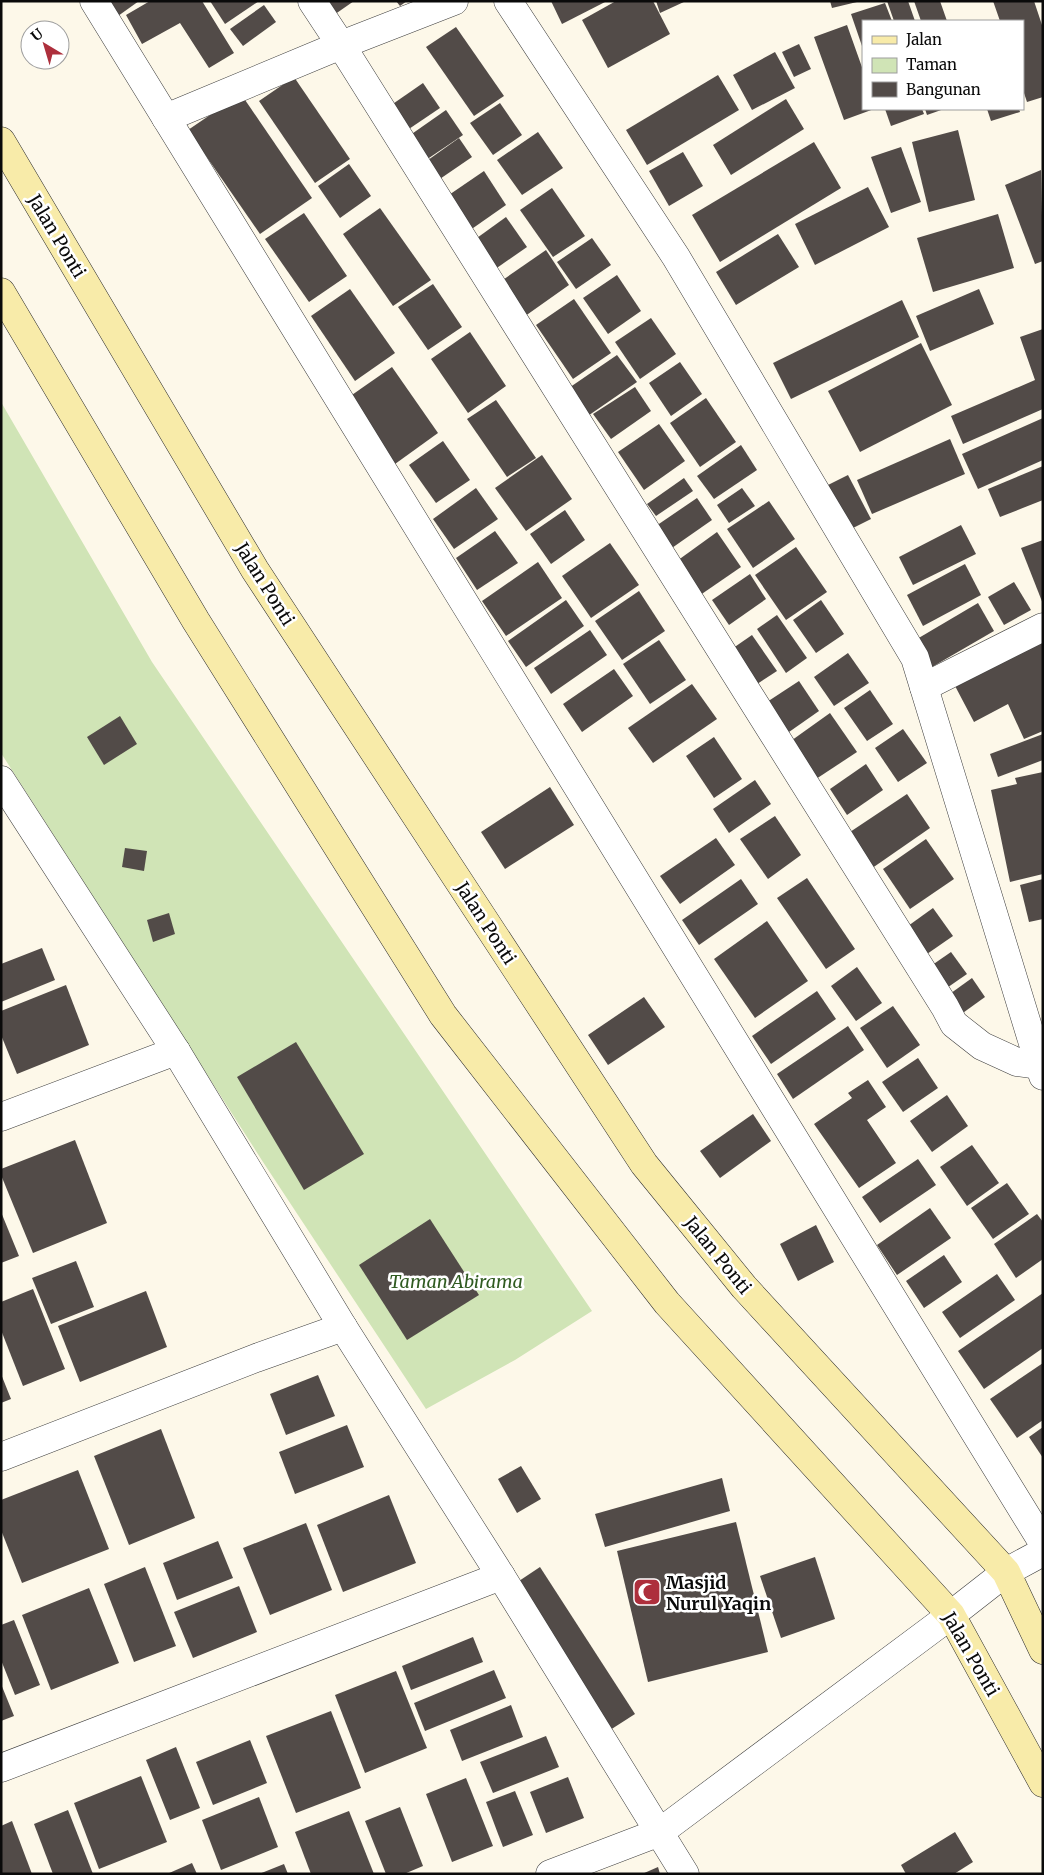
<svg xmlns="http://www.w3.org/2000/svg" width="1044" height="1875" font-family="Merriweather,serif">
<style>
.green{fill:#d0e4b6}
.building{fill:#524b48}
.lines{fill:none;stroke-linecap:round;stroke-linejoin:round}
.street-casing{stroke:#3d3d3d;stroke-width:29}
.secondary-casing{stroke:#2c2c2c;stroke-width:29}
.street{stroke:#fff;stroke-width:28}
.secondary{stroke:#f8eba9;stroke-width:28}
.labels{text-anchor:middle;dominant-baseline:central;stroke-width:5;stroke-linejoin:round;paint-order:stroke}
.street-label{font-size:18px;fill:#0a0a0a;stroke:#fff}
.park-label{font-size:18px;font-style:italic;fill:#305b21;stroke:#fff}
.poi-label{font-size:18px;font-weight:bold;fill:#0a0a0a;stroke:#fff;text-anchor:start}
</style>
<rect width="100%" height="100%" fill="#fdf8e9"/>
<path class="green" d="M1,402L152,662L592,1311L515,1360L426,1409L263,1162L1,753Z"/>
<g class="building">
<path d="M97,1H139L111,21Z"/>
<path d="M150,1H202L234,53L209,68L180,23L142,44L126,15Z"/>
<path d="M210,1H259L225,24Z"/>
<path d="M320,1H354L331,17Z"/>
<path d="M396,1H407L400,6Z"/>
<path d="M551,1H607L562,24Z"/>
<path d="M616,1H653L670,34L608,68L582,20Z"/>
<path d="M656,1H686L660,13Z"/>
<path d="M830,1H857V2L832,8Z"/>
<path d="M887,1H908L915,21H894Z"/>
<path d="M914,1H940L947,21H921Z"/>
<path d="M993,1H1034L1043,28V97L1027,102L1023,90V21H1000Z"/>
<path d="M885,3L892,21H863L862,46L851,14Z"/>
<path d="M264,5L276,22L243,46L230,29Z"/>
<path d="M847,25L863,70V109H874L844,120L814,37Z"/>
<path d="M456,27L504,96L474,116L426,47Z"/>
<path d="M799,44L811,69L794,77L782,52Z"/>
<path d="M775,52L795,88L752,110L733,75Z"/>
<path d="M718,75L739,110L647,165L626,130Z"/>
<path d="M294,77L350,159L315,183L259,101Z"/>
<path d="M423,83L440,108L403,133L387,108Z"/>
<path d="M241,94L312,198L260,234L188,130Z"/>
<path d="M786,99L804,129L731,175L713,145Z"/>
<path d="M500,103L522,135L493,155L470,123Z"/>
<path d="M885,109H922L924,114L891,126Z"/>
<path d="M925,109H944L927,115Z"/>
<path d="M987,109H1019L1020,112L991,121Z"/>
<path d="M446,110L463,135L423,162L406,138Z"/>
<path d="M958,130L975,200L929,212L912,142Z"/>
<path d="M538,132L563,168L522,195L497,160Z"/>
<path d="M459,138L472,157L434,183L421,165Z"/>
<path d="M814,142L841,188L720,262L692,215Z"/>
<path d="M901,147L921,202L891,213L871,157Z"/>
<path d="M683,152L703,186L669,206L649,171Z"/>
<path d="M349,164L371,196L340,218L318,186Z"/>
<path d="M1041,170L1043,261L1035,264L1005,185Z"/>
<path d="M484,171L506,205L466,233L443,199Z"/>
<path d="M868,187L889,227L815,265L795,224Z"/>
<path d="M552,188L585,236L553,257L520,210Z"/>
<path d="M380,208L431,280L393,306L343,234Z"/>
<path d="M304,213L347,276L309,302L265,239Z"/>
<path d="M998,214L1014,268L933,292L917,238Z"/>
<path d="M506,217L527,247L491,272L470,243Z"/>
<path d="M778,234L799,267L736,305L716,272Z"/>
<path d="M592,238L611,265L576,289L557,262Z"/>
<path d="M546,250L569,285L521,319L497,284Z"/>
<path d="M617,275L641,311L608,334L583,298Z"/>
<path d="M433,284L462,327L428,350L398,307Z"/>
<path d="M350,289L395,353L355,381L311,316Z"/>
<path d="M979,289L994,324L930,351L916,316Z"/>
<path d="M574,299L611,353L573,379L536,325Z"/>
<path d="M902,300L919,337L791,399L773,363Z"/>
<path d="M651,318L676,354L640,379L615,342Z"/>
<path d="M1043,329V409L963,444L951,416L1035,380L1020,337Z"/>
<path d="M470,332L506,386L468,413L431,359Z"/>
<path d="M921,343L952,405L860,452L828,391Z"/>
<path d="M617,355L637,382L582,420L563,392Z"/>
<path d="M680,362L702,394L671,416L649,383Z"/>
<path d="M392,367L438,433L395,464L349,397Z"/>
<path d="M635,387L651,411L611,439L593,414Z"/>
<path d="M706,398L736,442L700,467L670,423Z"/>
<path d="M496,400L536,458L507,477L467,419Z"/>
<path d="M1043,418V460L978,489L962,454Z"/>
<path d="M659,424L685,461L644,490L618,452Z"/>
<path d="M950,439L965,474L872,514L857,480Z"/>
<path d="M443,441L470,480L436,503L409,465Z"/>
<path d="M741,445L757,470L714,499L697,476Z"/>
<path d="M542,455L572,499L526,531L495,488Z"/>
<path d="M1043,466V500L1000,517L988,489Z"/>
<path d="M848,475L871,519L847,531L824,487Z"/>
<path d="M684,478L693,491L656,516L647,504Z"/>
<path d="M476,488L498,519L454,549L433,519Z"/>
<path d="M742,488L755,506L729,523L717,505Z"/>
<path d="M697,498L712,520L669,550L653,528Z"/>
<path d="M769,501L795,539L753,568L727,529Z"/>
<path d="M565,510L585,540L551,564L530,534Z"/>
<path d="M961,525L976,554L913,585L899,557Z"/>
<path d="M495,531L518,563L477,590L456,558Z"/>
<path d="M717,532L741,567L693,600L670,566Z"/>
<path d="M1043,540V604L1021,548Z"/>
<path d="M610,543L639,585L591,618L562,576Z"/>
<path d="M796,547L827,592L786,620L755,575Z"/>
<path d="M538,562L562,598L506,636L482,601Z"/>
<path d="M965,564L981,595L923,626L907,595Z"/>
<path d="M750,574L766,599L729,625L712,600Z"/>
<path d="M1014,582L1031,610L1004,625L988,597Z"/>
<path d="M639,591L665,631L622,660L595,621Z"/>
<path d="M566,600L584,626L526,667L508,641Z"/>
<path d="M821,600L844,634L816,653L793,620Z"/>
<path d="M978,603L994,631L932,667L917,639Z"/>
<path d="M777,615L807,658L786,673L757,629Z"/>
<path d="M590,630L607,655L551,694L534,668Z"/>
<path d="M752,635L777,671L751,688L726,653Z"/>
<path d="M1043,637V731L1024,739L1008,704L974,722L954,684Z"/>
<path d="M659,640L686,680L650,704L623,664Z"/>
<path d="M848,653L869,683L834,706L814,677Z"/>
<path d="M614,669L633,696L582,732L563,704Z"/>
<path d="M799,681L819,711L779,739L758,708Z"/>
<path d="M692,684L717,719L653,763L628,728Z"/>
<path d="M870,690L893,724L867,741L844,708Z"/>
<path d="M830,713L857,752L813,781L788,743Z"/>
<path d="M120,716L137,744L104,765L87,737Z"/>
<path d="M903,729L927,763L898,782L875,748Z"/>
<path d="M1043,734V760L998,777L990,754Z"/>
<path d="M714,737L742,779L714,798L686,756Z"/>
<path d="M866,764L883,790L847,815L830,789Z"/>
<path d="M1043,772V874L1010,882L991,790L1017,784L1015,778Z"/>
<path d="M755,780L771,804L729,833L713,809Z"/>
<path d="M550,787L574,825L505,869L481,832Z"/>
<path d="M907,794L930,828L868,871L844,836Z"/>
<path d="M775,816L801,855L768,879L740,839Z"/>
<path d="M716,838L735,865L680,904L660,876Z"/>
<path d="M926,839L954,879L910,909L883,869Z"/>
<path d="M125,848L147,851L144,871L122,867Z"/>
<path d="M807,878L855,949L826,969L777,898Z"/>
<path d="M741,879L758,904L699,945L682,920Z"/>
<path d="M1043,879V919L1029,922L1020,885Z"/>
<path d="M933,908L953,936L927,954L908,926Z"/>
<path d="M169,913L175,934L153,942L147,920Z"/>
<path d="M767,921L808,981L755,1018L714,959Z"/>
<path d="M42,948L55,980L1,1002V964Z"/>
<path d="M951,952L967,974L941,992L925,970Z"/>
<path d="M857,967L882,1003L856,1021L831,986Z"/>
<path d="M972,978L985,997L960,1015L947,996Z"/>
<path d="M66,985L89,1045L17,1074L1,1035V1011Z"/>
<path d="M817,991L836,1019L771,1064L752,1036Z"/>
<path d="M644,997L665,1027L608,1065L588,1035Z"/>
<path d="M893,1006L920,1045L887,1068L860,1028Z"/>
<path d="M848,1026L864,1050L793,1099L777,1074Z"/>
<path d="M296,1042L364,1154L304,1190L237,1077Z"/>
<path d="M918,1058L938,1088L903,1112L882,1082Z"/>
<path d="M868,1080L886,1107L867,1120L896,1163L859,1188L814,1124L852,1098L848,1093Z"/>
<path d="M947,1095L968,1126L932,1152L910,1121Z"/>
<path d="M753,1114L771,1141L720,1178L700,1151Z"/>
<path d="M75,1140L107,1223L33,1253L1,1175V1169Z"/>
<path d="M972,1145L999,1183L967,1206L940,1167Z"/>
<path d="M918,1159L936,1185L880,1223L862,1197Z"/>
<path d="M1007,1183L1029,1214L993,1239L971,1208Z"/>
<path d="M930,1208L951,1238L897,1275L877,1245Z"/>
<path d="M1,1212L19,1256L1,1263Z"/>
<path d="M1037,1214L1043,1222V1259L1016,1278L994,1244Z"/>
<path d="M430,1219L479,1295L407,1340L359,1265Z"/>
<path d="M816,1225L834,1262L798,1281L780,1244Z"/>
<path d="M944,1255L962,1282L924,1308L906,1281Z"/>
<path d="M76,1261L94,1307L51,1324L32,1278Z"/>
<path d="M997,1274L1015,1300L960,1338L942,1312Z"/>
<path d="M33,1289L65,1369L23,1386L1,1330V1302Z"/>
<path d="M146,1291L167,1347L80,1382L58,1326Z"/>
<path d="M1043,1293V1348L984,1389L958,1351Z"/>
<path d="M1043,1363V1420L1017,1438L990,1399Z"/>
<path d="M1,1374L11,1399L1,1403Z"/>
<path d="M318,1375L335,1416L286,1435L270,1394Z"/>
<path d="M347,1425L364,1467L295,1494L279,1452Z"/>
<path d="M1043,1427V1458L1029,1437Z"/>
<path d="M161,1429L195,1518L129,1545L94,1456Z"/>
<path d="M521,1466L541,1499L517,1513L498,1479Z"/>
<path d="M78,1470L109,1549L22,1583L1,1530V1500Z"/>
<path d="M722,1478L730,1511L605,1547L595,1514Z"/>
<path d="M389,1495L416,1563L343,1592L317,1525Z"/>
<path d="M736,1522L768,1652L648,1682L617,1551Z"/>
<path d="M306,1523L332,1590L270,1615L243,1548Z"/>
<path d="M218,1541L233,1578L177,1600L163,1563Z"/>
<path d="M815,1557L835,1619L781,1638L760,1576Z"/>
<path d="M145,1567L176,1646L134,1662L104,1584Z"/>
<path d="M540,1567L635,1714L607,1732L513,1585Z"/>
<path d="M239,1586L257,1632L193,1658L174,1612Z"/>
<path d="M89,1588L119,1663L51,1690L22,1615Z"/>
<path d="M14,1620L40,1685L15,1695L1,1660V1625Z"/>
<path d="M473,1637L483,1662L411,1690L402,1666Z"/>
<path d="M494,1670L506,1698L425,1731L414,1703Z"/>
<path d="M396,1671L427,1748L365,1773L335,1695Z"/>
<path d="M1,1684L14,1716L1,1721Z"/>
<path d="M511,1705L523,1737L462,1761L450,1730Z"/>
<path d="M331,1711L361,1788L296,1813L266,1736Z"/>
<path d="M546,1736L559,1767L493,1793L480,1762Z"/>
<path d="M250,1740L267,1783L213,1805L196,1762Z"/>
<path d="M176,1747L200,1808L170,1820L146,1760Z"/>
<path d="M141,1776L167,1842L99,1869L74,1803Z"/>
<path d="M568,1777L584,1818L546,1833L530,1792Z"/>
<path d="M466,1778L493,1846L452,1862L426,1794Z"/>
<path d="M515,1791L533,1835L503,1847L486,1802Z"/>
<path d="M259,1797L278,1847L221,1870L202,1820Z"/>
<path d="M400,1807L423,1866L404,1874H386L365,1821Z"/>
<path d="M68,1810L93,1874H53L34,1824Z"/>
<path d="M349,1811L374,1874H311L295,1832Z"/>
<path d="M12,1821L32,1874H1V1826Z"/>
<path d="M955,1832L973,1862L954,1874H906L901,1865Z"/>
<path d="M192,1863L197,1874H167Z"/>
<path d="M284,1864L288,1874H259Z"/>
<path d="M658,1867L660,1874H642Z"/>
</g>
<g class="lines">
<defs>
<g id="street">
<path d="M94,1L1043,1543"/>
<path d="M312,1L341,45L945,1007L954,1024L982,1046L1017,1062L1040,1065"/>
<path d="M508,1L676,257L915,658L1043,1076"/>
<path d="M166,118L341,45L454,1"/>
<path d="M924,687L1043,627"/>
<path d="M1,780L176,1051L343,1327L501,1576L685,1874"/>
<path d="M1,1117L176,1051"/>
<path d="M1,1457L256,1358L343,1327"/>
<path d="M1,1768L501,1576"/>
<path d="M550,1874L660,1832L951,1615L1006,1572L1043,1552"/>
</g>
<g id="secondary">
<path d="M1,141L255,570L644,1164L744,1287L1006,1572L1043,1650"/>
<path d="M1,292L196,621L443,1015L667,1303L951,1615L1043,1783"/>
</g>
</defs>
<use href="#street" class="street-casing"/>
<use href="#secondary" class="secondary-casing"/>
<use href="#street" class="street"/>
<use href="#secondary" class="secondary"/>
</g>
<defs>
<symbol id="mosque-square" viewBox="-11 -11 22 22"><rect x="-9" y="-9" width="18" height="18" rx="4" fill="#ad2f3c" stroke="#fff"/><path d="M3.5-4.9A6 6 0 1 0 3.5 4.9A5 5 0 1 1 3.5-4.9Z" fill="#fff"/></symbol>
</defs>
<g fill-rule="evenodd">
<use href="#mosque-square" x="631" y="1576" width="32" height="32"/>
</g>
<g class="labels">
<g class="street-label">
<text transform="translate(57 236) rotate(59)">Jalan Ponti</text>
<text transform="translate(265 584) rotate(58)">Jalan Ponti</text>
<text transform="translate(486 923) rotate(57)">Jalan Ponti</text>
<text transform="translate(718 1255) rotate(51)">Jalan Ponti</text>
<text transform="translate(971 1654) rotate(60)">Jalan Ponti</text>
</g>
<g class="park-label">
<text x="456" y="1281">Taman Abirama</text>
</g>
<g class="poi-label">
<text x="666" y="1582">Masjid<tspan x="666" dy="21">Nurul Yaqin</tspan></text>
</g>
</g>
<rect width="1044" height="1875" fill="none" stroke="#0a0a0a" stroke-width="5"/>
<rect x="862" y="20" width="162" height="90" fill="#ffffff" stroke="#9d9d9d"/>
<rect x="872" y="36" width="25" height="8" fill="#f8eba9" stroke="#9d9d9d"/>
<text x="906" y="45" font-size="15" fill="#0a0a0a">Jalan</text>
<rect x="872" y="58" width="25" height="15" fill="#d0e4b6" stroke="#9d9d9d"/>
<text x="906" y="70" font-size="15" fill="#0a0a0a">Taman</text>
<rect x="872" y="82" width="25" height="15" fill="#524b48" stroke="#9d9d9d"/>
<text x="906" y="95" font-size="15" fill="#0a0a0a">Bangunan</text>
<g transform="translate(45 45) rotate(322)"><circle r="24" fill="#ffffff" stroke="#9d9d9d"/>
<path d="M0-4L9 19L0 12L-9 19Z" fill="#ad2f3c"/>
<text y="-8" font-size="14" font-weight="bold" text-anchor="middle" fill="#0a0a0a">U</text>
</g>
</svg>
